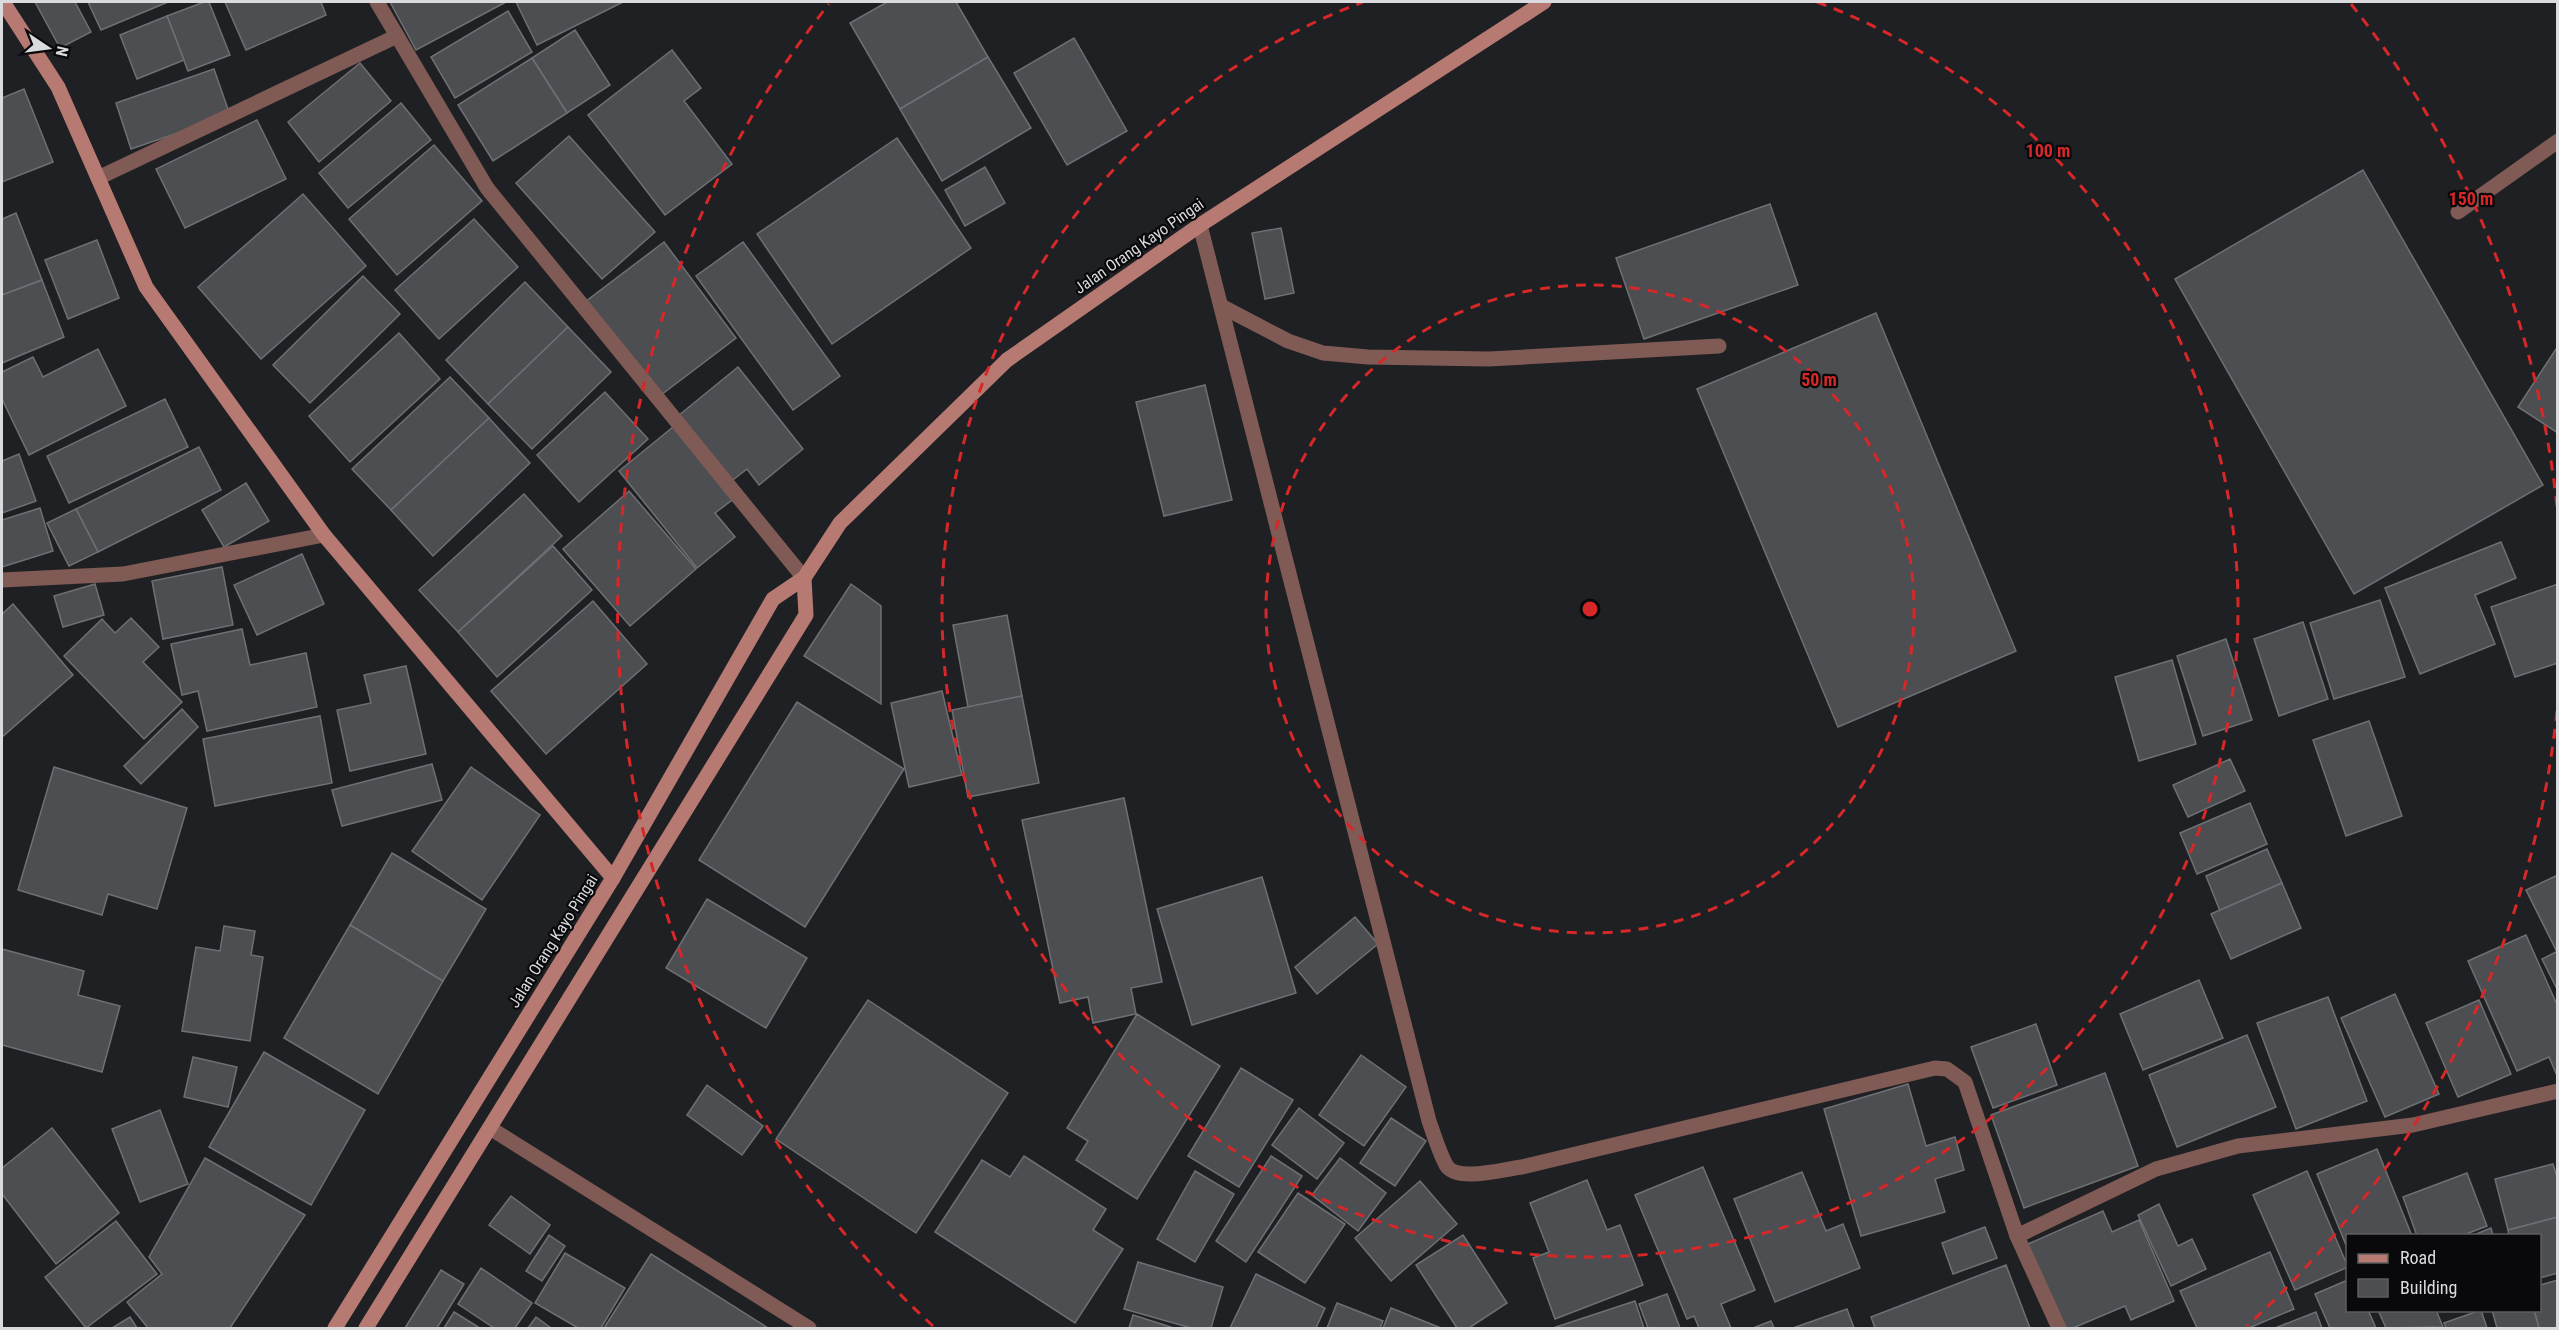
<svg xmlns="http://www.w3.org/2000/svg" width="2559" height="1330" font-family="'Roboto Condensed',sans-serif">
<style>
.building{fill:#4c4e52;stroke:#6e7074;stroke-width:1.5}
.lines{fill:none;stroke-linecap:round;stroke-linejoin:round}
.lane{stroke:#805a54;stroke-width:15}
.street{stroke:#805a54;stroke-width:15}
.secondary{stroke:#b77a72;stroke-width:15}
.ring{fill:none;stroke:#d62828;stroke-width:3;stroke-dasharray:10 8}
.labels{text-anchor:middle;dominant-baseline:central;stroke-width:4.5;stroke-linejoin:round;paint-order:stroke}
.street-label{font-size:16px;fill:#dadbde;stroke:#09090b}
.centre{fill:#d62828;stroke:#09090b;stroke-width:3}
.ring-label{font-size:18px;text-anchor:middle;font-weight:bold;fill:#d62828;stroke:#09090b;stroke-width:4.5;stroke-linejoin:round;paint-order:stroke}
</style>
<rect width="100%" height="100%" fill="#1e2023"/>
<g class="building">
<path d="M35,2H75L91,32L60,48Z"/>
<path d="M88,2H168L101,30Z"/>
<path d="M204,2H209L230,55L188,71L167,16Z"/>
<path d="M225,2H321L326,15L246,50Z"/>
<path d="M390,2H506L416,50Z"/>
<path d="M516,2H623L537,45Z"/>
<path d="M887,2H956L988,57L900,109L850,23Z"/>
<path d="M508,11L532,52L455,98L431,57Z"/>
<path d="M167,16L184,60L137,79L120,35Z"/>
<path d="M575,30L610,85L567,113L532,58Z"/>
<path d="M1074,38L1127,131L1067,165L1014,73Z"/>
<path d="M672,50L701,88L684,101L732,164L665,215L588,115Z"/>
<path d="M988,57L1031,128L942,181L900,109Z"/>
<path d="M532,58L567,113L493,161L458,105Z"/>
<path d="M360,63L391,101L319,162L288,122Z"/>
<path d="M214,69L230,115L131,149L116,103Z"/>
<path d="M24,89L53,162L2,182V98Z"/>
<path d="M401,103L431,140L348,208L319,173Z"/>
<path d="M257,120L286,179L185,228L156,169Z"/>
<path d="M569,136L655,232L602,279L516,183Z"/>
<path d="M897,138L971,248L832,344L757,234Z"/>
<path d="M434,145L482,201L397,275L349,219Z"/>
<path d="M985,167L1005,203L965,226L945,190Z"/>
<path d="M2363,170L2543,485L2354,594L2175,279Z"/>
<path d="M303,194L366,266L261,359L198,287Z"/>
<path d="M1770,204L1798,285L1644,339L1616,258Z"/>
<path d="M16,213L42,280L2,295V219Z"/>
<path d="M474,219L518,267L439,339L395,290Z"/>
<path d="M1281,228L1294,293L1265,299L1252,233Z"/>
<path d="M97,240L119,298L68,319L45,260Z"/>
<path d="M664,242L736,338L657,398L585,302Z"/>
<path d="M743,242L840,376L793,410L696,276Z"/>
<path d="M363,276L400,314L310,403L273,365Z"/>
<path d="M42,280L64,337L2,363V295Z"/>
<path d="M525,282L568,327L488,404L446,360Z"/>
<path d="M1876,313L2016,651L1838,727L1697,389Z"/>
<path d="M568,327L611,372L532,449L488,404Z"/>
<path d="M399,333L440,379L350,462L309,416Z"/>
<path d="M2558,346V433L2518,407Z"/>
<path d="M98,349L126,406L29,455L2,399V372L33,357L43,377Z"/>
<path d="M738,367L803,449L759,485L747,469L725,486L673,420Z"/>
<path d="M450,377L489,418L391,510L352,469Z"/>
<path d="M1205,385L1232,500L1164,516L1136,402Z"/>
<path d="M605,392L648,439L579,502L537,455Z"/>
<path d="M165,399L188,447L69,503L47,456Z"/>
<path d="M489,418L530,463L433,556L391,510Z"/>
<path d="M673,427L732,500L715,513L735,537L697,568L619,471Z"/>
<path d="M199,447L221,490L98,552L76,509Z"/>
<path d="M19,454L36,501L2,513V461Z"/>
<path d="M246,483L269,521L224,547L202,510Z"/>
<path d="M629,491L696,569L630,626L563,549Z"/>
<path d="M524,494L562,536L458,632L419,590Z"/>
<path d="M40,508L53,551L2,567V520Z"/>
<path d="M76,509L98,552L69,566L47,523Z"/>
<path d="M2501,542L2516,578L2475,595L2495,644L2420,674L2385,588Z"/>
<path d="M553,546L592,590L497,677L458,632Z"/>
<path d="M302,554L324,604L257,635L234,585Z"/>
<path d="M222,567L233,625L163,639L152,581Z"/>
<path d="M95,584L104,615L63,627L54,596Z"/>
<path d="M851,584L881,606V704L804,656Z"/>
<path d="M2558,584V663L2515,677L2491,607Z"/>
<path d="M2380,600L2405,677L2334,699L2310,623Z"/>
<path d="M593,601L647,664L546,754L491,691Z"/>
<path d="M13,604L73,675L2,737V614Z"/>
<path d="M1007,615L1022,696L968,707L953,625Z"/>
<path d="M131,618L159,647L143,662L182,702L144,739L64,656L102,619L115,633Z"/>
<path d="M2303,622L2328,699L2279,716L2254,639Z"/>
<path d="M242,629L250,665L306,653L317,707L207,731L198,691L182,695L171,644Z"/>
<path d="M2226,639L2252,720L2203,736L2177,656Z"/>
<path d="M2172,660L2196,744L2139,761L2115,677Z"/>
<path d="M406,666L426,754L350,771L337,710L371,703L364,675Z"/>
<path d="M942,691L962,775L909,787L891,703Z"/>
<path d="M1022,696L1039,783L968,797L952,710Z"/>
<path d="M797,702L904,769L805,927L699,860Z"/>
<path d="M182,709L198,727L141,784L124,766Z"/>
<path d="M320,716L332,783L215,806L203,739Z"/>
<path d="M2369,721L2402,816L2346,836L2313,740Z"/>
<path d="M2230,759L2245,791L2188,817L2173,785Z"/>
<path d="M432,764L442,800L342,826L332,790Z"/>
<path d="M54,767L187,808L157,909L108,894L102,915L18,890Z"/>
<path d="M471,767L540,815L482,900L412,851Z"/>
<path d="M1124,798L1162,982L1131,988L1136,1014L1093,1023L1088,997L1060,1003L1022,820Z"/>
<path d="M2250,803L2267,844L2197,874L2180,833Z"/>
<path d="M2267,849L2282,883L2220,911L2206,876Z"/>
<path d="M392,853L486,909L443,981L350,925Z"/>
<path d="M2558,875V951L2557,952L2526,890Z"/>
<path d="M1262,877L1296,993L1192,1025L1157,909Z"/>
<path d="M2282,883L2301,928L2231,959L2211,914Z"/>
<path d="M707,899L807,958L766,1028L666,968Z"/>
<path d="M1355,917L1378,944L1317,994L1295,967Z"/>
<path d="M350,925L443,981L378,1094L284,1038Z"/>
<path d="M224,926L255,931L251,955L263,957L250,1041L182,1031L196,947L220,951Z"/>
<path d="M2526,935L2558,1007V1078L2549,1057L2517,1071L2468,961Z"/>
<path d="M2,949L84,971L78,995L120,1006L102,1072L2,1045Z"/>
<path d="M2558,951V991L2542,959Z"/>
<path d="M2199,980L2223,1038L2143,1070L2120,1014Z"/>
<path d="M2395,994L2439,1094L2385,1117L2341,1018Z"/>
<path d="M2328,997L2367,1101L2296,1129L2257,1023Z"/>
<path d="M868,1000L1008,1093L916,1233L776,1139Z"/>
<path d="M2479,1000L2511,1074L2458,1097L2426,1023Z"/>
<path d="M1137,1014L1220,1066L1137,1199L1076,1160L1088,1141L1067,1128Z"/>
<path d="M2036,1024L2057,1085L1993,1108L1971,1047Z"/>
<path d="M2247,1035L2276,1107L2177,1147L2149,1075Z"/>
<path d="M264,1052L365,1110L311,1205L209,1147Z"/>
<path d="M1361,1055L1406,1087L1364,1146L1319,1115Z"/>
<path d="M193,1057L237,1067L228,1107L184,1097Z"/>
<path d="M1241,1068L1293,1100L1239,1187L1188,1156Z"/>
<path d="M2105,1073L2138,1166L2024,1208L1991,1115Z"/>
<path d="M1908,1084L1926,1146L1955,1137L1964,1170L1935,1179L1945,1212L1861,1236L1824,1109Z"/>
<path d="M707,1085L763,1126L742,1155L687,1115Z"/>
<path d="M1299,1108L1344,1143L1317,1179L1272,1145Z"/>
<path d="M160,1110L188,1184L140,1202L112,1129Z"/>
<path d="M1391,1118L1426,1141L1395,1186L1360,1163Z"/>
<path d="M52,1128L119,1213L56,1264L2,1194V1168Z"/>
<path d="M2377,1149L2412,1236H2348V1250L2317,1174Z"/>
<path d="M1024,1156L1106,1209L1093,1230L1123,1249L1075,1323L935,1232L982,1160L1010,1177Z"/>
<path d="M1271,1156L1302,1176L1246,1262L1216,1241Z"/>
<path d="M205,1158L305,1215L230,1328H148L127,1302L162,1274L149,1257Z"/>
<path d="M1340,1158L1386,1193L1358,1231L1312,1195Z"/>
<path d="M2553,1164L2558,1180V1217L2508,1230L2495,1179Z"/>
<path d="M1703,1167L1755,1290L1721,1304L1731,1328H1699L1694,1316L1687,1319L1635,1195Z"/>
<path d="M1195,1171L1234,1194L1195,1262L1157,1239Z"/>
<path d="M2307,1171L2348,1267L2295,1290L2253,1195Z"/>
<path d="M1802,1172L1826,1231L1843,1224L1860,1268L1775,1302L1734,1199Z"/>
<path d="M2467,1173L2487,1226L2461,1236H2417L2403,1197Z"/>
<path d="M1587,1180L1607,1230L1620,1225L1643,1285L1555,1319L1533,1258L1549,1252L1530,1203Z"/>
<path d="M1420,1181L1457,1224L1391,1281L1355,1238Z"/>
<path d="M1298,1193L1345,1224L1305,1283L1258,1252Z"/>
<path d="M511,1196L550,1225L530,1254L489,1225Z"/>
<path d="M2159,1204L2178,1246L2192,1239L2206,1269L2171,1286L2138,1215Z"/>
<path d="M2103,1211L2112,1232L2139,1220L2174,1301L2131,1320L2125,1306L2073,1328H2064L2028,1244Z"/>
<path d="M2558,1217V1273L2540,1278V1236H2509L2508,1230Z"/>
<path d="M116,1221L157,1274L86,1328L45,1277Z"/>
<path d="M1985,1227L1997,1258L1953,1274L1942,1243Z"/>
<path d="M2491,1228L2493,1236H2471Z"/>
<path d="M549,1235L565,1246L542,1281L526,1271Z"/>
<path d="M1463,1235L1507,1303L1469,1328H1457L1416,1265Z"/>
<path d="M2270,1252L2294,1309L2249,1328H2197L2180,1291Z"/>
<path d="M565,1253L625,1288L601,1328H578L535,1303Z"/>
<path d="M651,1254L768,1328H604Z"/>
<path d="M1138,1262L1223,1287L1211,1328H1191L1124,1309Z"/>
<path d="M2006,1265L2030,1328H1875L1871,1317Z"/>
<path d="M481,1268L532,1303L515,1328H494L458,1304Z"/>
<path d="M441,1270L464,1284L437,1328H405Z"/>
<path d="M1256,1274L1325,1308L1316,1328H1230Z"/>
<path d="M2348,1280V1310H2368L2376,1328H2330L2315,1294Z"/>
<path d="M2558,1280V1328H2539L2534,1310H2540V1285Z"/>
<path d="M1667,1294L1680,1328H1648L1639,1304Z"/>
<path d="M1635,1301L1644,1328H1553Z"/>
<path d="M1337,1303L1383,1321L1380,1328H1327Z"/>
<path d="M1391,1308L1441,1328H1383Z"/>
<path d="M1847,1309L1854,1328H1793Z"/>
<path d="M2378,1310H2436L2443,1327L2386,1328Z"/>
<path d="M2481,1310L2487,1328H2446L2444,1323Z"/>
<path d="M2492,1310H2534L2539,1328H2497Z"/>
<path d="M454,1312L480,1328H444Z"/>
<path d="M2316,1312L2322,1328H2275Z"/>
<path d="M1133,1315L1174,1328H1129Z"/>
<path d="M130,1317L137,1328H112Z"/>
<path d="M536,1317L551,1328H528Z"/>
<path d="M1771,1321L1774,1328H1753Z"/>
</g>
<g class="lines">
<g class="lane">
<path d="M2458,212L2558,141"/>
<path d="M1221,306L1288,341L1323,353L1368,357L1489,359L1719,346"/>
</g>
<g class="street">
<path d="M377,2L487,188L804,578"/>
<path d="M98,178L397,36"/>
<path d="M1200,225L1429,1121C1434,1135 1439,1152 1446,1165C1456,1183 1504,1169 1522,1167L1935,1068L1947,1069L1965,1082L2017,1236L2059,1328"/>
<path d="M2,580L123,574L324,535"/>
<path d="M490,1128L809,1328"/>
<path d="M2017,1236L2156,1169L2238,1146L2413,1125L2558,1091"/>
</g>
<g class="secondary">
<path d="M3,2L58,87L146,287L324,535L613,878"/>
<path d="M335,1328L613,878L773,599L804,578L840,523L1007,360L1200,225L1544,2"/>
<path d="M366,1328L806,615L804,578"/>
</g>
</g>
<g class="ring">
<circle cx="1590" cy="609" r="324"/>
<path d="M1817 2A648 648 0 1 1 1363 2"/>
<path d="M2557 711A972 972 0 0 1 2247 1326M933 1326A972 972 0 0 1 829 4M2351 4A972 972 0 0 1 2557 507"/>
</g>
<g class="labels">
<g class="street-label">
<text transform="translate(1139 246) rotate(-35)">Jalan Orang Kayo Pingai</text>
<text transform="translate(553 941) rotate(-58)">Jalan Orang Kayo Pingai</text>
</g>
</g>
<circle cx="1590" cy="609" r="9" class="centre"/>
<g class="ring-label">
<text x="2048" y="157">100 m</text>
<text x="2471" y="205">150 m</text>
<text x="1819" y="386">50 m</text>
</g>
<rect width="2559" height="1330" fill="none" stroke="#dadbde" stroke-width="6"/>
<rect x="2346" y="1234" width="195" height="78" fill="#09090b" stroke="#5d5d5f" stroke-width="1.5"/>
<rect x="2358" y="1254" width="30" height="9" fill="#b77a72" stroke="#5d5d5f" stroke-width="1.5"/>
<text x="2400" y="1264" font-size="18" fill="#dadbde">Road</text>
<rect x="2358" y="1279" width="30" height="18" fill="#4c4e52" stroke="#5d5d5f" stroke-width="1.5"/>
<text x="2400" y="1294" font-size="18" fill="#dadbde">Building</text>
<g transform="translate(48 48) rotate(103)" stroke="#09090b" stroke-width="4.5" paint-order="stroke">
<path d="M0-4.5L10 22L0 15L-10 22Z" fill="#dadbde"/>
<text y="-9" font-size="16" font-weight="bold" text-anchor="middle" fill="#dadbde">N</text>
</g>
</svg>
